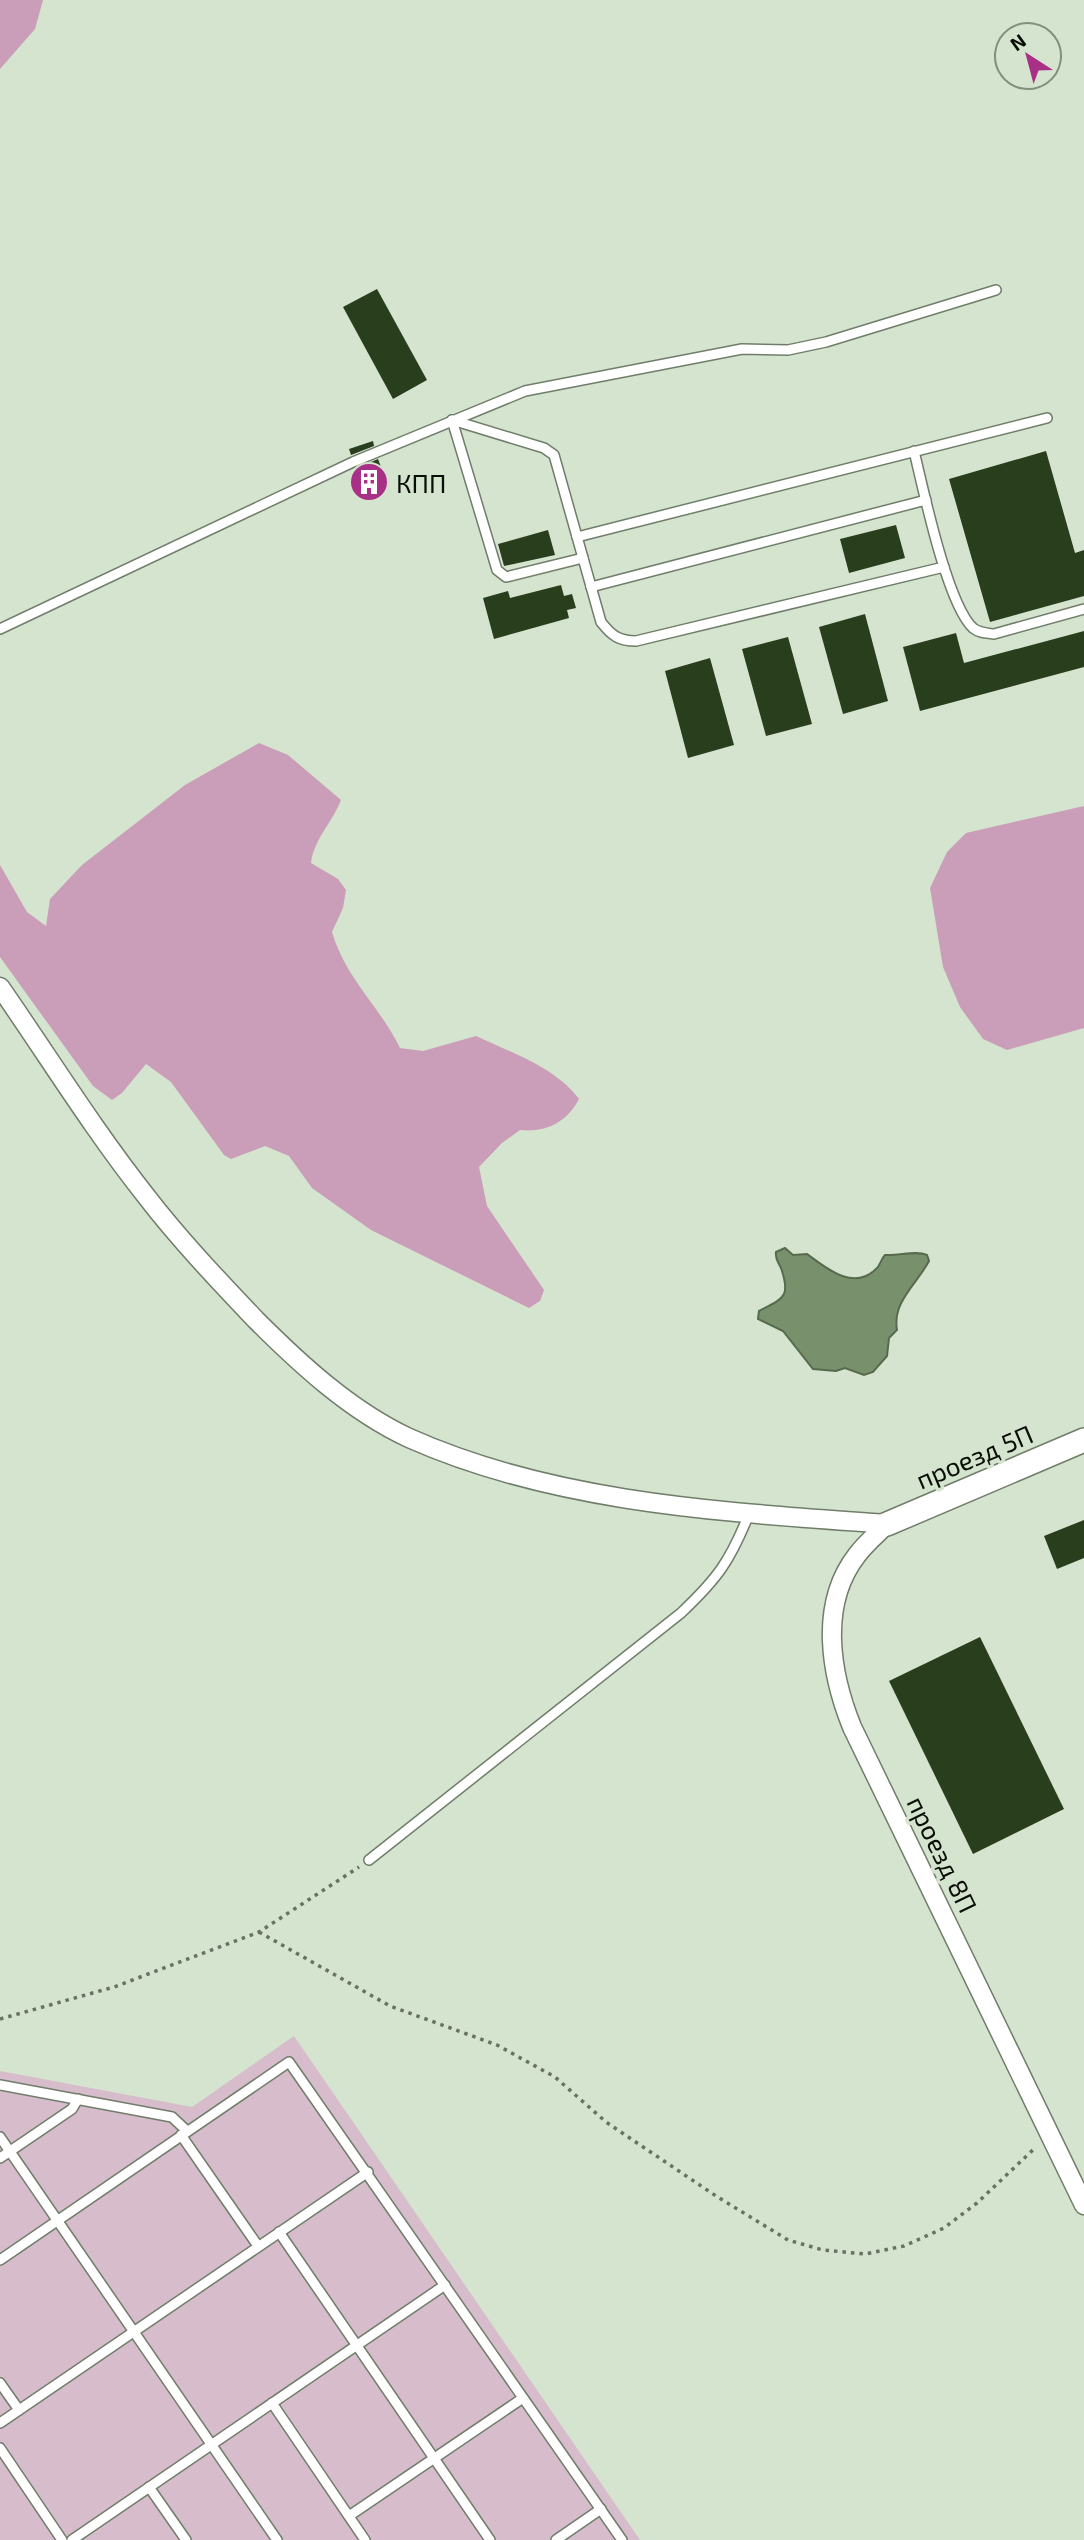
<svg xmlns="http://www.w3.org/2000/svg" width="1084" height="2540" font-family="'Exo 2',sans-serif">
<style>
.green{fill:#d7bccc}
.forest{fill:#ca9eb9}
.water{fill:#78916c;stroke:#576a4e;stroke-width:2}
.building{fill:#283e1d}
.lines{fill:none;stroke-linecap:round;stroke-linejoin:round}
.service-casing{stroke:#707d6a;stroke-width:12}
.minor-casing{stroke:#707d6a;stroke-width:21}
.tertiary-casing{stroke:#707d6a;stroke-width:26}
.path{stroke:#687163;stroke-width:3.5;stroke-dasharray:3.5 5;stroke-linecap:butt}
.service{stroke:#fff;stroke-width:9}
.minor{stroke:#fff;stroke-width:18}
.tertiary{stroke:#fff;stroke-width:23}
.labels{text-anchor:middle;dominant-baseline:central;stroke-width:7;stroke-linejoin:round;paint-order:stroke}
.poi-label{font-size:26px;fill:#090e07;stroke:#d5e4ce;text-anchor:start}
.street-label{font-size:26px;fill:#090e07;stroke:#d5e4ce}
</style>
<rect width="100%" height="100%" fill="#d5e4ce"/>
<path class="green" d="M294,2036L640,2540H0V2071L192,2107Z"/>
<g class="forest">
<path d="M0,0H43L35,29L0,69Z"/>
<path d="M259,743L288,755L341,800C332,823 314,839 311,863L338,879L346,890L343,908L332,932C346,979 379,1005 400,1048L423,1051L476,1036C512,1053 555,1067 579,1099C567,1122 546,1133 520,1130L502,1143L479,1167L487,1206L544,1290L540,1301L529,1308L371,1230L312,1188L289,1156L265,1146L231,1159L224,1155L171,1082L146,1064L122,1093L112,1100L93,1086L0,957V865L27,912L46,926L50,899L82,865L185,785Z"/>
<path d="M1084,806V1028L1007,1050L983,1039L960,1007L943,967L930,888L947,852L966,833Z"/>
</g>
<path class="water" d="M785,1248L793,1255L807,1254C825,1267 853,1292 876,1269C881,1265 880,1260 885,1255C899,1256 916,1250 927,1255L929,1261C917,1284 892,1302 897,1330L889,1338L887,1356L873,1372L864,1375L845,1368L836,1371L813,1369L783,1331L758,1319L759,1311C784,1298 791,1297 781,1268C778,1261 775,1260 776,1252Z"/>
<g class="building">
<path d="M377,289L427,380L393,399L343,307Z"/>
<path d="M373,441L374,446L351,455L349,449Z"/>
<path d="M1046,451L1075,553L1084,550V596L990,622L949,479Z"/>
<path d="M378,459L381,467L374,469L381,490L363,496L355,469Z"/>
<path d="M896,525L905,558L849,573L840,539Z"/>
<path d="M548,530L555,555L504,566L498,544Z"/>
<path d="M561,585L564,596L572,594L576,608L567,610L569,618L494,639L483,598L508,591L510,598Z"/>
<path d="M865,614L888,701L843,714L819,627Z"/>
<path d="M1084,631V667L920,711L903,647L956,633L964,663Z"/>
<path d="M788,637L812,724L766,736L742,649Z"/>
<path d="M710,658L734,745L688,758L665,671Z"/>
<path d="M1084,1520V1558L1057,1569L1044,1536Z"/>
<path d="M980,1637L1064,1809L973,1854L889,1681Z"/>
</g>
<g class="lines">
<defs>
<g id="service">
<path d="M452,420L544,448L554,455L601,622C612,636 619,641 636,641L944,567"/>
<path d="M452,420L497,570L506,577L583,558"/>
<path d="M914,451C923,488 947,604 973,628C979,633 986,633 994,634L1084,609"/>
<path d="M577,537L1047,418"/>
<path d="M591,587L926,500"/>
<path d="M0,629L353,462L525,391L742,349L788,350L826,342L996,290"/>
<path d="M369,1860L681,1613C718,1578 730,1561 749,1514"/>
<path d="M0,2085L172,2117L187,2131"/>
<path d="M181,2135L258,2246"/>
<path d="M0,2137L277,2540"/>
<path d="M0,2158L72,2109L78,2099"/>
<path d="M279,2232L490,2540"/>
<path d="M0,2260L289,2062L622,2540"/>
<path d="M0,2383L19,2410"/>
<path d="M272,2403L365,2540"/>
<path d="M0,2423L368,2172"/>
<path d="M0,2448L62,2540"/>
<path d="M149,2487L186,2540"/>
<path d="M349,2516L523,2398"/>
<path d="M72,2540L445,2285"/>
<path d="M556,2540L601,2509"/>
</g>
<g id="minor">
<path d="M0,987C48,1056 93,1129 146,1196C179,1239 218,1280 256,1320C301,1365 351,1411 409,1438C557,1504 727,1512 887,1524"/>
<path d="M887,1524C877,1534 865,1544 857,1555C818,1605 831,1675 852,1727L1084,2205"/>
</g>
<path id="tertiary" d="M887,1524L1084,1440"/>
</defs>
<use href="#service" class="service-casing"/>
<use href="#minor" class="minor-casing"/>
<use href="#tertiary" class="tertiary-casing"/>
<g class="path">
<path d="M259,1932L390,2006L497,2045L555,2077L606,2122L716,2196L788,2240L823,2250L865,2254L904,2246L944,2228L977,2203L1036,2147"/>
<path d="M0,2019L114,1987L259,1932L359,1867"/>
</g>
<use href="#service" class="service"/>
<use href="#minor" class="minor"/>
<use href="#tertiary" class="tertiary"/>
</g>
<defs>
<symbol id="building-disc" viewBox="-11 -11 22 22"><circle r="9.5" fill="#a83086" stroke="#d5e4ce"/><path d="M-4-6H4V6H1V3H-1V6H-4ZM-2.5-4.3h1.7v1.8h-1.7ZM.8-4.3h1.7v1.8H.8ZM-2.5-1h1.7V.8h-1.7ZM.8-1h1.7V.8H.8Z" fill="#fff"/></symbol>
</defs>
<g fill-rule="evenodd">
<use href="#building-disc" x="347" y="460" width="44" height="44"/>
</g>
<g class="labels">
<g class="poi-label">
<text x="396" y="482">КПП</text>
</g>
<g class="street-label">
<text transform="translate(974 1456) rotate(-23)">проезд 5П</text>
<text transform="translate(943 1854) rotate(64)">проезд 8П</text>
</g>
</g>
<g transform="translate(1028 56) rotate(324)"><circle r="33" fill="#d5e4ce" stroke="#838e7e" stroke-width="2"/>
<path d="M0-5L12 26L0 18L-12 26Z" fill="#a83086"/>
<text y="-10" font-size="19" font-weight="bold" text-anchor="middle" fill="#090e07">N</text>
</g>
</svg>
